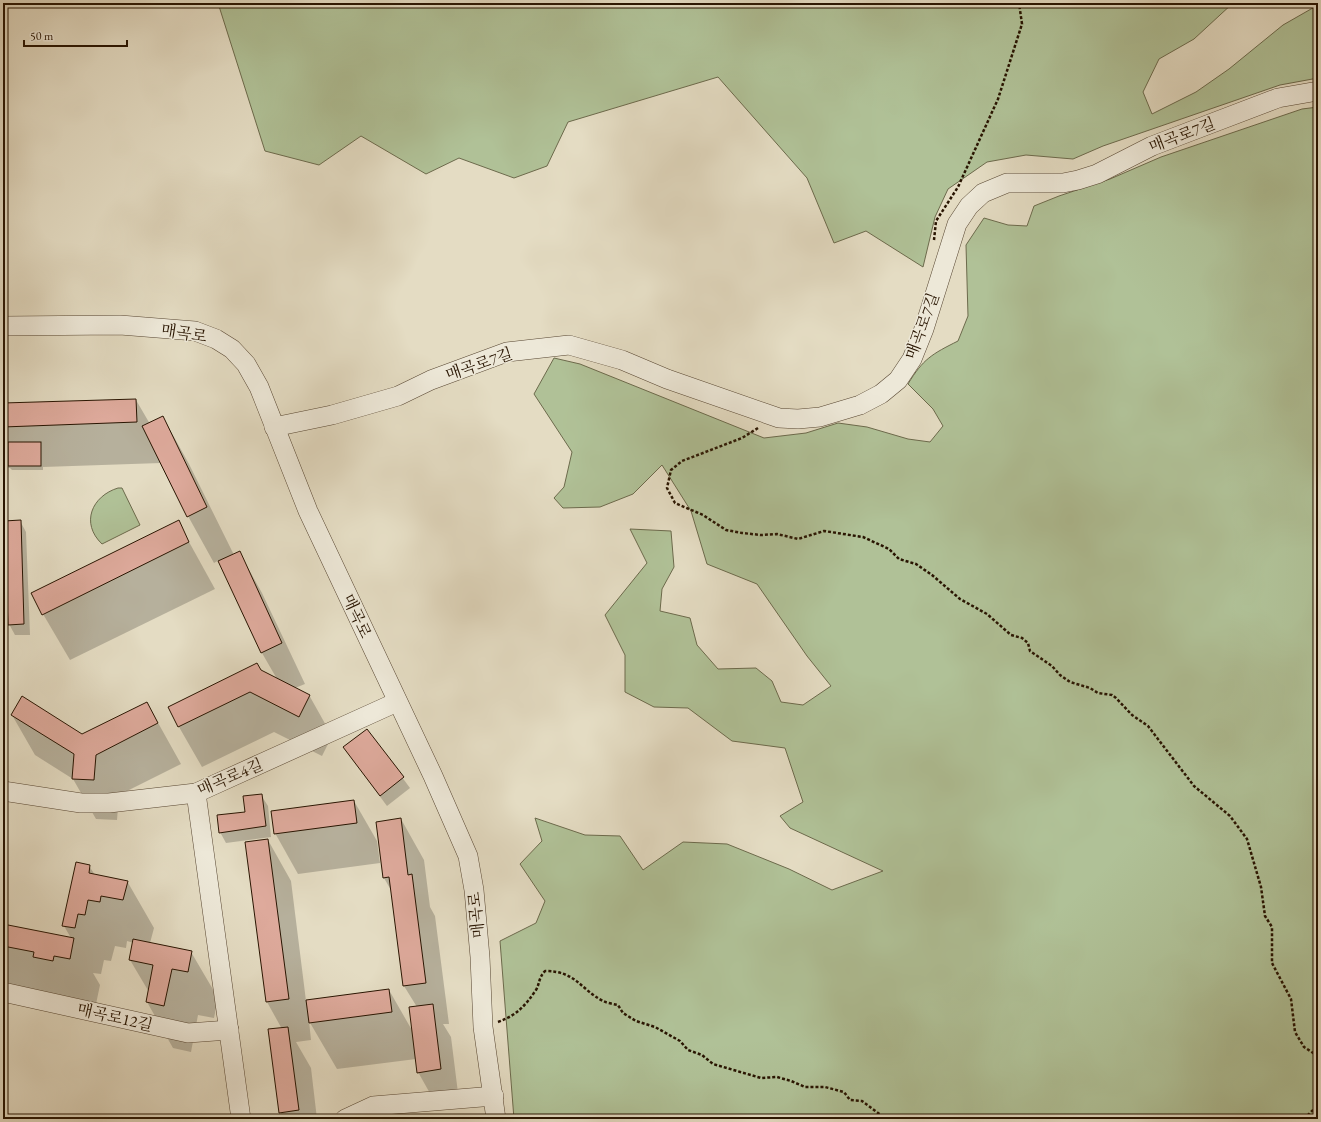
<svg xmlns="http://www.w3.org/2000/svg" width="1321" height="1122" font-family="'EB Garamond','Noto Serif KR',serif">
<style>
.green{fill:#b0c197;stroke:#6c6a4c}
.shadow{fill:#0003}
.building{fill:#deaa9c;stroke:#281401}
.lines{fill:none;stroke-linecap:round;stroke-linejoin:round}
.minor-casing{stroke:#574632;stroke-width:20}
.path{stroke:#281401;stroke-width:2.5;stroke-dasharray:3 2;stroke-linecap:butt}
.minor{stroke:#ede8d8;stroke-width:19}
.labels{text-anchor:middle;dominant-baseline:central;stroke-width:3;stroke-linejoin:round;paint-order:stroke}
.street-label{font-size:16px;fill:#281401;stroke:#ede8d8}
</style>
<rect width="100%" height="100%" fill="#e4dcc3"/>
<filter id="stains"><feTurbulence type="fractalNoise" baseFrequency=".005" numOctaves="4"/><feColorMatrix values="0 0 0 0 .2 0 0 0 0 .09 0 0 0 0 .02 0 0 0 .5 -.17"/></filter>
<radialGradient id="worn" r=".72"><stop offset=".6" stop-color="#630" stop-opacity="0"/><stop offset="1" stop-color="#630" stop-opacity=".3"/></radialGradient>
<g class="green">
<path d="M218,3H1233L1194,39L1159,59L1143,92L1152,114L1196,92L1229,69L1283,25L1318,5V78L1280,85L1103,146L1073,159L1026,155L987,162L948,189L935,217L923,267L866,231L834,243L807,178L718,77L568,122L547,166L514,178L459,158L426,174L361,136L319,165L265,151Z"/>
<path d="M1318,107V1119H514L500,941L536,923L545,901L520,864L542,841L535,818L585,835L620,836L643,870L683,842L727,844L789,869L832,890L883,871L790,828L780,816L803,802L785,748L732,741L688,708L654,707L625,692V655L605,615L647,563L630,529L671,531L674,567L662,589L660,611L690,618L697,645L718,669L756,668L772,681L781,702L803,705L831,686L807,656L757,584L707,564L691,511L662,465L633,494L600,507L563,508L554,498L564,487L572,452L534,394L554,358L580,364L764,438L806,433L838,423L867,427L908,439L930,442L943,426L933,409L908,384C923,359 932,354 958,341L968,316L966,245L984,218L1008,225L1027,226L1034,206L1059,196L1110,179L1161,157L1302,109Z"/>
<path d="M118,488H122L140,525L102,544C80,523 92,496 118,488Z"/>
</g>
<g class="shadow">
<path d="M136,400L150,424L163,417L189,464L234,555L239,552L262,593L305,684L295,688L309,695L332,736L322,756L274,732L202,767L179,727L169,707L261,672L277,679L262,653L219,560L214,563L188,516L161,463L43,467V470H12L10,468H3V404Z"/>
<path d="M20,521L26,532L30,635H15L9,624Z"/>
<path d="M178,522L215,589L70,660L43,614Z"/>
<path d="M147,703L181,764L119,795L117,820L96,819L73,779L35,755L12,715L82,735Z"/>
<path d="M367,730L410,788L387,806L344,748Z"/>
<path d="M261,795L268,806L271,837L226,843L220,832L246,813Z"/>
<path d="M354,801L377,841L380,863L298,874L275,833Z"/>
<path d="M401,819L424,860L430,907L435,916L449,1024H443L451,1037L459,1101L436,1104L418,1072L416,1059L337,1069L309,1021L311,1040L296,1042L311,1068L317,1119H284L280,1112L282,1029L267,1002L247,843L268,840L291,881L306,1001L389,990L413,1032L417,1007L404,986L392,892L384,878Z"/>
<path d="M89,866L95,875L127,881L154,928L150,943L191,952L218,998L214,1018L198,1015L191,1052L173,1048L147,1002L149,992L130,960L134,943L127,941L126,948L115,946L111,961L104,960L101,974L93,973L100,985L96,1004L3,987V925L71,938L64,926Z"/>
</g>
<g class="building">
<path d="M136,399L137,422L3,427V403Z"/>
<path d="M163,416L207,507L187,517L142,426Z"/>
<rect x="8" y="442" width="33" height="24"/>
<path d="M21,520L24,624L8,625L4,521Z"/>
<path d="M179,520L189,542L42,615L31,593Z"/>
<path d="M240,551L282,643L261,653L218,561Z"/>
<path d="M257,663L261,670L310,695L299,717L250,692L178,727L168,707Z"/>
<path d="M22,696L82,734L147,702L158,723L96,755L94,780L72,779L74,754L11,715Z"/>
<path d="M367,729L404,777L380,796L343,747Z"/>
<path d="M262,794L266,826L219,833L217,815L245,812L243,796Z"/>
<path d="M354,800L357,823L274,834L271,811Z"/>
<path d="M401,818L408,875L412,874L426,983L403,986L389,877L383,878L376,822Z"/>
<path d="M268,839L289,999L266,1002L245,842Z"/>
<path d="M76,862L90,865L89,873L128,881L123,900L101,896L100,902L88,900L85,915L78,914L75,928L62,926Z"/>
<path d="M3,924L74,938L70,959L54,956L53,961L33,957L34,952L3,946Z"/>
<path d="M133,939L192,951L188,972L172,969L164,1006L146,1002L153,965L129,960Z"/>
<path d="M389,989L392,1012L309,1023L306,1000Z"/>
<path d="M433,1004L441,1069L417,1073L409,1007Z"/>
<path d="M288,1027L299,1110L279,1113L268,1029Z"/>
</g>
<g class="lines">
<defs>
<g id="minor">
<path d="M3,326L120,325L195,331L216,339L232,349L246,364L259,387L308,511L433,776L468,856L474,890L480,957L483,1027L496,1119"/>
<path d="M274,427L332,415L398,396L431,380L507,352L569,345L622,360L667,379L779,418L798,419L820,417L860,405L881,394L898,380L912,359L924,329L957,224L969,206L983,193L1007,183H1063L1078,180L1097,174L1152,146L1278,98L1318,91"/>
<path d="M3,791L81,803H109L196,793L397,702"/>
<path d="M196,793L241,1119"/>
<path d="M3,992L188,1033L229,1030"/>
<path d="M345,1119L373,1106L494,1096"/>
</g>
</defs>
<use href="#minor" class="minor-casing"/>
<g class="path">
<path d="M934,240L936,221L958,187L998,99L1022,24L1019,3"/>
<path d="M758,428L742,438L682,461L671,470L667,488L675,503L703,515L726,530L742,533L761,535L777,534L798,539L824,531L863,537L889,549L899,559L916,564L932,575L960,599L987,614L1011,635L1022,638L1028,643L1030,651L1052,666L1060,675L1070,682L1090,688L1098,693L1112,695L1116,698L1132,715L1148,726L1194,786L1230,816L1247,839L1261,887L1265,916L1272,927V963L1291,999L1295,1032L1304,1047L1318,1056"/>
<path d="M498,1022C517,1015 525,1006 536,990C540,983 538,979 545,971C576,971 580,989 603,1001C607,1003 613,1004 618,1005L623,1013L636,1021L655,1027L680,1041L688,1050L702,1055L713,1064L761,1078L777,1077L791,1081L805,1087H825L844,1092L850,1100L862,1101L886,1119"/>
<path d="M1304,1119L1318,1105"/>
</g>
<use href="#minor" class="minor"/>
</g>
<g class="labels">
<g class="street-label">
<text transform="translate(1182 135) rotate(-21)">매곡로7길</text>
<text transform="translate(922 326) rotate(-70)">매곡로7길</text>
<text transform="translate(184 333) rotate(9)">매곡로</text>
<text transform="translate(479 364) rotate(-19)">매곡로7길</text>
<text transform="translate(357 616) rotate(65)">매곡로</text>
<text transform="translate(230 777) rotate(-23)">매곡로4길</text>
<text transform="translate(476 915) rotate(-96)">매곡로</text>
<text transform="translate(115 1017) rotate(13)">매곡로12길</text>
</g>
</g>
<rect width="1321" height="1122" fill="none" stroke="#e4dcc3" stroke-width="16"/>
<rect x="4" y="4" width="1313" height="1114" fill="none" stroke="#281401" stroke-width="2"/>
<rect x="8" y="8" width="1305" height="1106" fill="none" stroke="#281401"/>
<path d="M24 40v6h103v-6" fill="none" stroke="#281401" stroke-width="2"/>
<text x="30" y="40" font-size="12" fill="#281401" stroke="#ede8d8" stroke-width="3" paint-order="stroke">50 m</text>
<rect width="100%" height="100%" filter="url(#stains)"/>
<rect width="100%" height="100%" fill="url(#worn)"/>
</svg>
